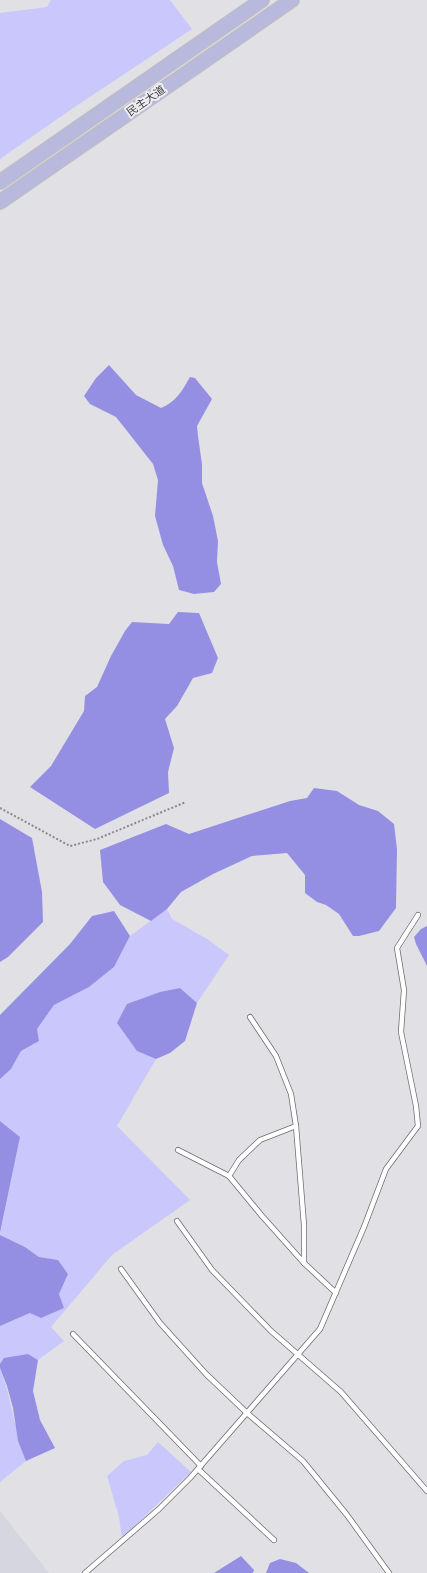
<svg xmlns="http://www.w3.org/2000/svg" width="427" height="1573" font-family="'DejaVu Sans','Noto Sans SC',sans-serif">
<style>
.built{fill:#d6d6e1}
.green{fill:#c9c7fc}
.water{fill:#958fe4}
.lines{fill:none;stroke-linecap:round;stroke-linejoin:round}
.lane-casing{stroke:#6d6d71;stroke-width:6}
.primary-casing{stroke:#c0c0c1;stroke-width:16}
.path{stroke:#89898c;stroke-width:2;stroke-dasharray:2 2;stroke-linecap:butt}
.lane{stroke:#fff;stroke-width:4.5}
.primary{stroke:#b9b8dd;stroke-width:14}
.labels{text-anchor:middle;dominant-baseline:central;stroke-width:4;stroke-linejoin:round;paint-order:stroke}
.street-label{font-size:11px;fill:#3b3b3d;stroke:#eeeef3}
</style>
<rect width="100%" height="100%" fill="#e1e1e5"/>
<path class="built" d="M0,1511L49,1573H0Z"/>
<g class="green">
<path d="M51,0H170L192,29L76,106L0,159V13L47,7Z"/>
<path d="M167,909L172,919L207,939L229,955L197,1003L180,988L137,1051L156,1059L117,1126L190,1200L112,1255L51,1327L64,1341L38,1360L28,1354L0,1364V1326L30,1313L64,1308L59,1294L68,1274L58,1260L39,1257L25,1247L0,1235L20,1137L0,1121V1079L11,1069L21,1051L39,1041L37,1029L54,1005L89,987L114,967L130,936Z"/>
<path d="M0,1368C12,1399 14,1430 26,1461L0,1482Z"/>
<path d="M158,1442L191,1472L122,1538L119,1517L107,1476L124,1461L147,1455Z"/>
</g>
<g class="water">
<path d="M109,365L136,395L161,408C176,402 182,391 190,377L195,378L212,399L197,426L198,436L202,464V483L213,516L218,541L217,562L221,584L214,592L194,594L179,590L173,566L163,545L155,516L158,480L153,464L116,417L90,404L84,396L96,378Z"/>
<path d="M178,612L199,613L218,658L212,673L193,678L177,706L165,719L174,748L168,772L169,793L95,829L30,787L51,766L84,711L85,696L97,687L111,656L125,631L132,622L169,624Z"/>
<path d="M314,788L337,791L359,805L378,811L394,824L397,849L396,908L379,931L359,936H353L339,914L326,905L317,902L305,893V875L287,853L252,856L213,874L181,892L167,909L151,921L120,905L103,882L100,850L166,824L189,834L290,801L307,798Z"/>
<path d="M0,819L32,838L42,892L43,922L8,957L0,962Z"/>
<path d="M114,911L130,936L114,967L89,987L54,1005L37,1029L39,1041L21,1051L11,1069L0,1079V1015L70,944L92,916Z"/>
<path d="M427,926V966L416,944L414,937L421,929Z"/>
<path d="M180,988L197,1003L185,1041L170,1053L156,1059L137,1051L117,1023L127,1004L160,992Z"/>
<path d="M0,1121L20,1137L0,1233Z"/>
<path d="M0,1235L25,1247L39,1257L58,1260L68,1274L59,1294L64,1308L41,1318L30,1313L0,1326Z"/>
<path d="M28,1354L38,1360L33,1391L40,1420L55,1448L26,1461L18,1441L13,1408L7,1386L0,1368V1364L4,1358Z"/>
<path d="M241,1556L254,1570L253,1573H214Z"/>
<path d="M280,1559L296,1563L309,1573H266L270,1563Z"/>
</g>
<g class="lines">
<defs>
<g id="lane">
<path d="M296,1126L304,1225V1263L336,1293"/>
<path d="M178,1150L229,1176L239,1160L260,1140L296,1126L291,1094L276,1056L250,1017"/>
<path d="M229,1176L262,1216L304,1263"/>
<path d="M177,1221L212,1270L271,1331L341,1392L427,1491"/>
<path d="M121,1269L160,1323L206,1374L247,1413L303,1461L347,1515L389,1573"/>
<path d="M73,1334L201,1466"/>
<path d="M198,1469L274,1540"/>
<path d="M85,1573L159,1509L190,1478L320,1329L364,1227L386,1169L418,1126L416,1106L401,1032L404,990L397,948L418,915"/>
</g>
<g id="primary">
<path d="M0,182L262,0"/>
<path d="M0,202L292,0"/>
</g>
</defs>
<use href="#lane" class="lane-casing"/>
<use href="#primary" class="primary-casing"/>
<path class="path" d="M0,808L70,846L97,839L186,802"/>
<use href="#lane" class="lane"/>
<use href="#primary" class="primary"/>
</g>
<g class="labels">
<g class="street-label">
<text transform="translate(146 101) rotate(-35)">民主大道</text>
</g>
</g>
</svg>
